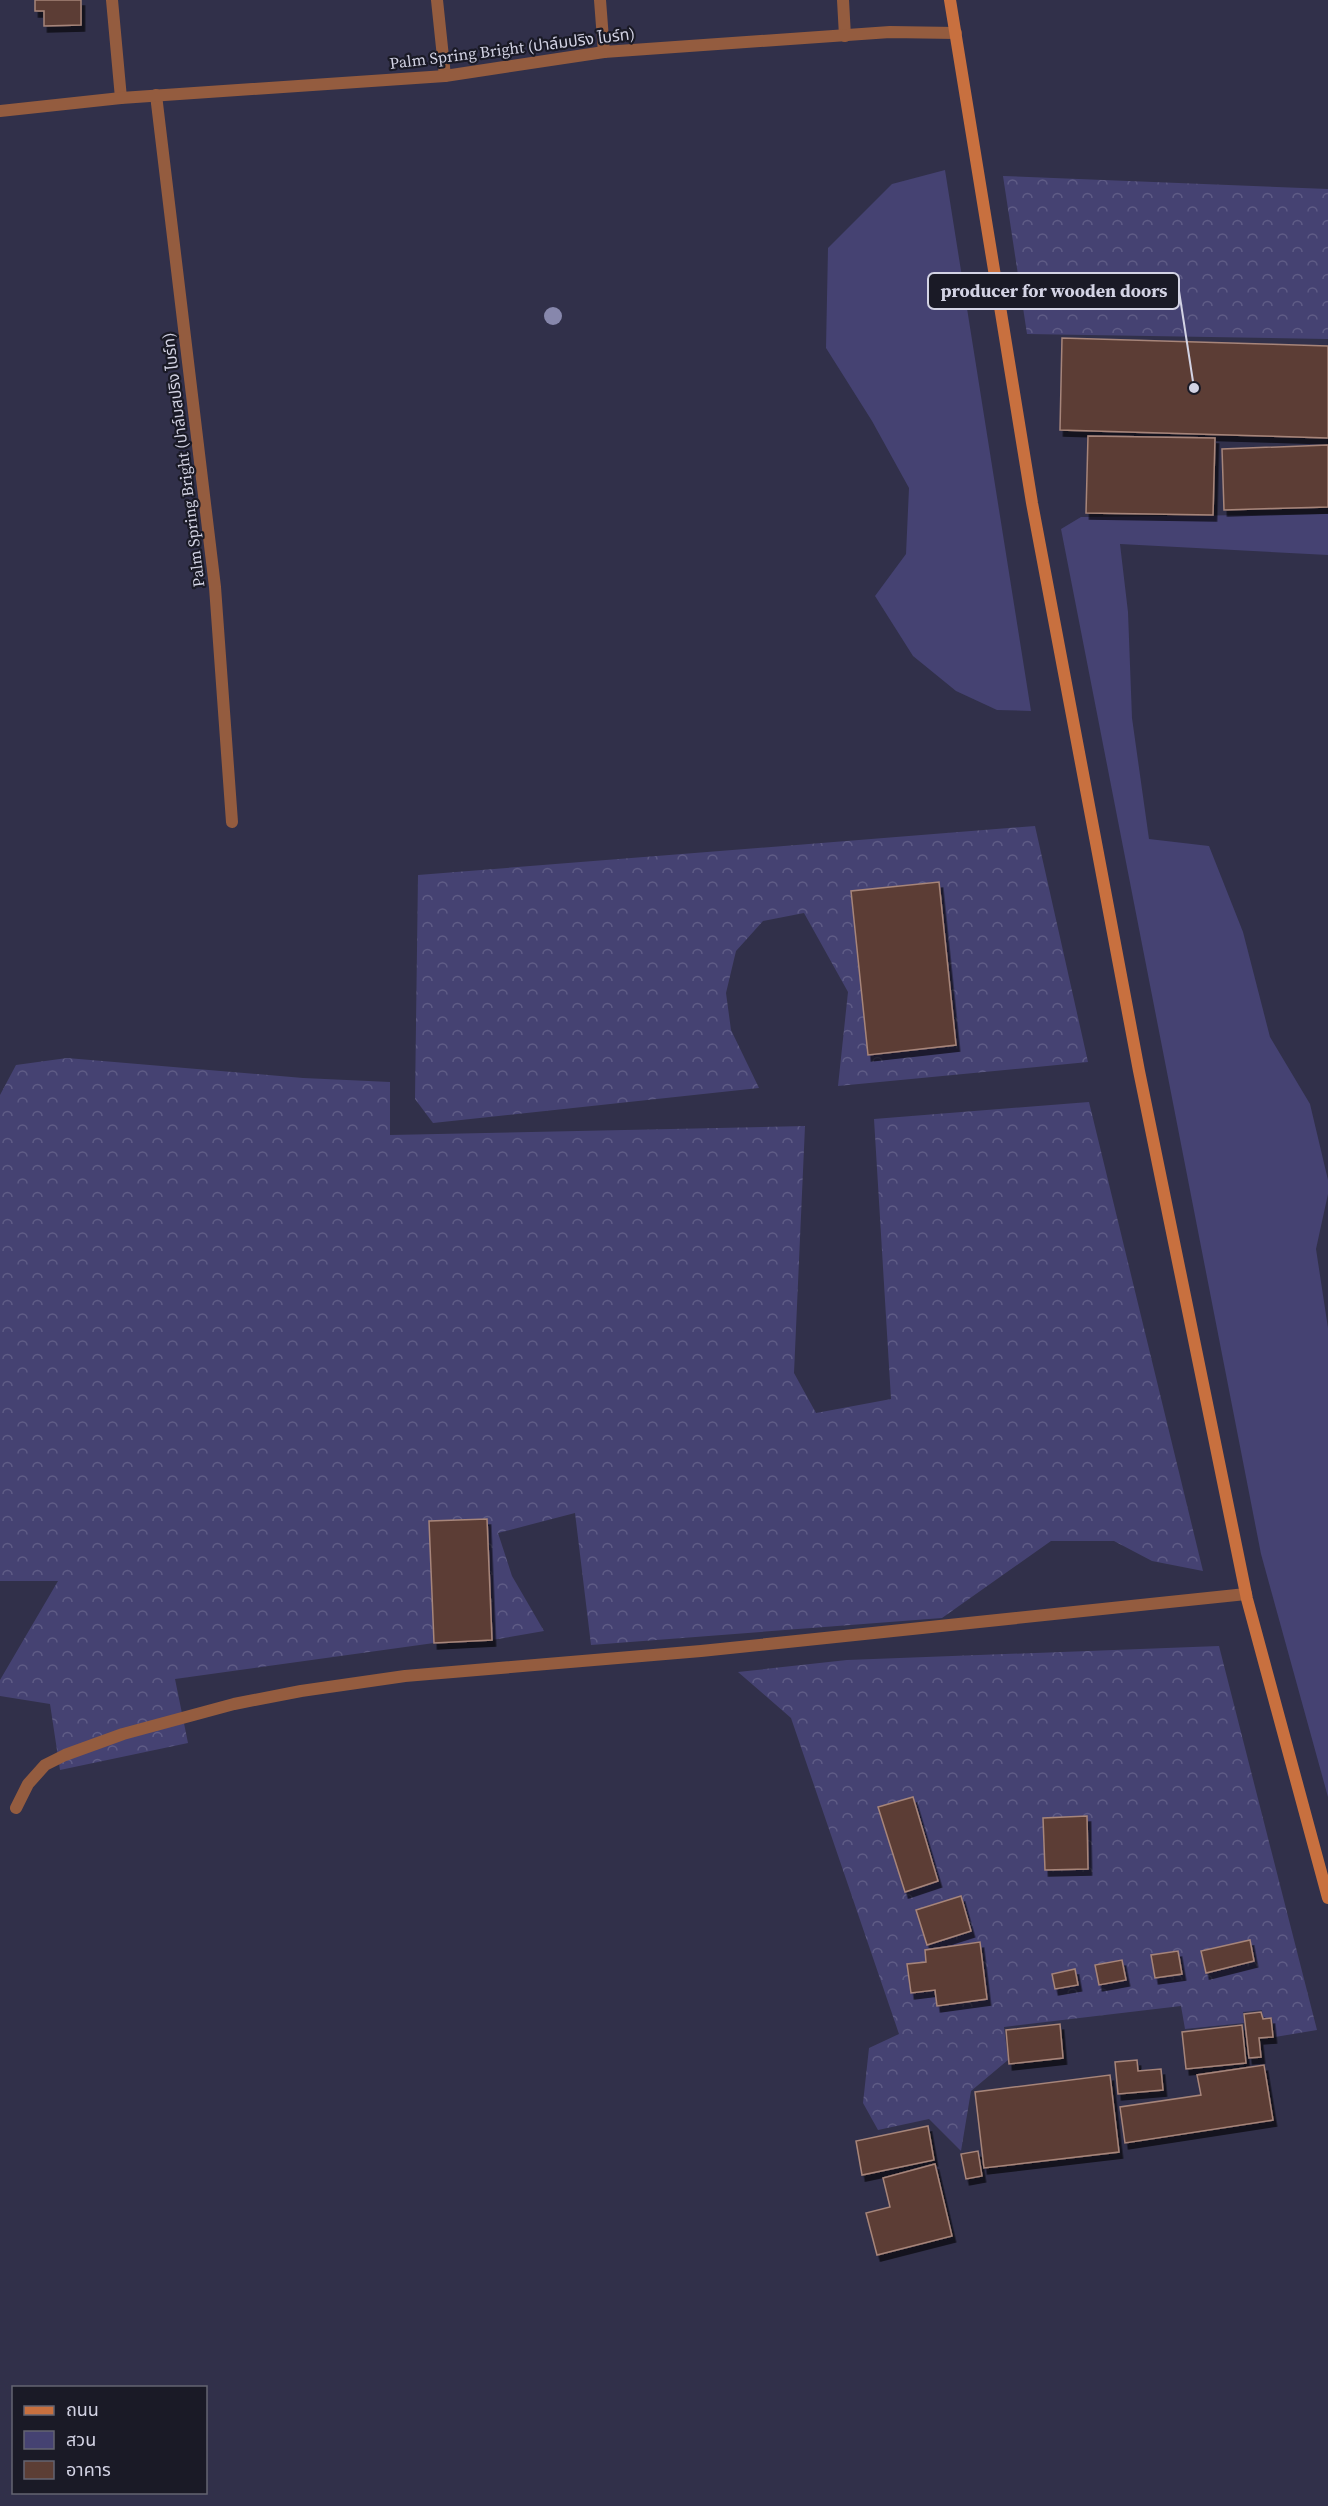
<svg xmlns="http://www.w3.org/2000/svg" width="1328" height="2506" font-family="'Source Serif 4','Noto Sans Thai',serif">
<style>
.green{fill:#454272}
.forest{fill:url(#forest-crowns)}
.building{fill:#5c3e35;stroke:#a7857a;stroke-width:1.5;filter:url(#shadow)}
.lines{fill:none;stroke-linecap:round;stroke-linejoin:round}
.street{stroke:#945c3f;stroke-width:12}
.secondary{stroke:#c8703f;stroke-width:12}
.tree{fill:#8787ac}
.labels{text-anchor:middle;dominant-baseline:central;stroke-width:4.5;stroke-linejoin:round;paint-order:stroke}
.street-label{font-size:16px;fill:#d3d3e4;stroke:#1a1a26}
.leader{fill:none;stroke:#d3d3e4;stroke-width:2}
.callout-dot{fill:#d3d3e4;stroke:#1a1a26;stroke-width:2}
.callout{fill:#1a1a26;stroke:#d3d3e4;stroke-width:2}
.callout-label{font-size:18px;text-anchor:middle;font-weight:bold;fill:#d3d3e4}
</style>
<defs>
<pattern id="forest-crowns" width="20" height="18" patternUnits="userSpaceOnUse" patternTransform="scale(1.5)"><rect width="20" height="18" fill="#454272"/><path d="M2 6a3 3 0 1 1 6 0M12 15a3 3 0 1 1 6 0" fill="none" stroke="#5f5c86"/></pattern>
<filter id="shadow"><feDropShadow dx="3.5" dy="6" stdDeviation="0" flood-color="#0009"/></filter>
</defs>
<rect width="100%" height="100%" fill="#31304a"/>
<g class="green">
<path d="M945,170L1031,711L997,710L956,691L913,656L875,596L906,554L909,488L872,421L826,348L828,248L892,184Z"/>
<path d="M1328,514V555L1120,544L1128,612L1132,718L1149,839L1209,846L1243,932L1270,1037L1310,1104L1328,1180V1194L1316,1249L1328,1328V1797L1261,1554L1061,529L1081,517Z"/>
</g>
<g class="forest">
<path d="M1003,176L1328,189V339L1027,334Z"/>
<path d="M1035,826L1088,1062L838,1086L848,992L804,913L763,921L736,951L726,993L731,1030L759,1088L433,1123L415,1099L418,875Z"/>
<path d="M67,1058L303,1078L390,1082V1135L805,1126L794,1373L816,1413L891,1399L874,1119L1089,1102L1203,1571L1152,1561L1114,1541H1051L942,1618L591,1645L575,1513L498,1533L512,1576L544,1631L492,1640L434,1643L175,1679L188,1743L60,1770L50,1704L0,1696V1680L58,1581H0V1095L16,1065Z"/>
<path d="M1219,1646L1317,2030L1275,2037L1272,2018L1263,2019L1262,2010L1243,2012L1244,2023L1185,2029L1181,2006L1004,2027L1008,2060L971,2091L961,2151L929,2119L878,2130L863,2103L869,2048L899,2034L791,1718L738,1672L847,1660Z"/>
</g>
<g class="building">
<path d="M35,0H81V25L44,26V11H35Z"/>
<path d="M1062,338L1328,346V438L1060,430Z"/>
<path d="M1088,436L1215,438L1213,515L1086,513Z"/>
<path d="M1328,445V507L1224,510L1222,449Z"/>
<path d="M939,882L956,1045L868,1055L851,891Z"/>
<path d="M487,1519L492,1640L434,1643L429,1521Z"/>
<path d="M913,1797L938,1881L905,1892L878,1807Z"/>
<path d="M1087,1816L1088,1869L1045,1870L1043,1818Z"/>
<path d="M961,1896L971,1931L927,1945L916,1910Z"/>
<path d="M1250,1940L1254,1961L1206,1973L1201,1951Z"/>
<path d="M980,1942L987,1999L937,2006L935,1990L911,1993L907,1964L926,1962L925,1950Z"/>
<path d="M1178,1951L1182,1974L1155,1978L1151,1955Z"/>
<path d="M1122,1960L1126,1980L1099,1985L1095,1965Z"/>
<path d="M1075,1969L1078,1985L1055,1989L1052,1974Z"/>
<path d="M1261,2012L1263,2019L1271,2018L1273,2037L1259,2038L1261,2057L1249,2058L1244,2014Z"/>
<path d="M1060,2024L1063,2058L1009,2064L1006,2030Z"/>
<path d="M1242,2025L1246,2063L1186,2069L1182,2032Z"/>
<path d="M1137,2060L1138,2071L1161,2069L1163,2090L1118,2094L1115,2062Z"/>
<path d="M1264,2065L1273,2120L1125,2143L1120,2107L1201,2095L1197,2075Z"/>
<path d="M1110,2075L1119,2152L984,2168L975,2092Z"/>
<path d="M928,2126L934,2160L862,2175L856,2141Z"/>
<path d="M978,2151L982,2176L966,2179L961,2154Z"/>
<path d="M935,2164L952,2236L877,2255L866,2213L890,2207L883,2178Z"/>
</g>
<g class="lines">
<g class="street">
<path d="M112,0L121,98"/>
<path d="M437,0L445,76"/>
<path d="M600,0L604,52"/>
<path d="M843,0L845,36"/>
<path d="M156,95L215,587L232,822"/>
<path d="M0,111L121,98L445,76L604,52L890,32L956,33"/>
<path d="M16,1808L28,1784L45,1765L65,1755L123,1734L234,1704L301,1691L405,1676L701,1651L1246,1594"/>
</g>
<path class="secondary" d="M950,0L1032,503L1139,1071L1247,1599L1328,1898"/>
</g>
<circle class="tree" cx="553" cy="316" r="9"/>
<g class="labels">
<g class="street-label">
<text transform="translate(512 48) rotate(-7)">Palm Spring Bright (ปาล์มปริง ไบร์ท)</text>
<text transform="translate(183 460) rotate(-97)">Palm Spring Bright (ปาล์มสปริง ไบร์ท)</text>
</g>
</g>
<path class="leader" d="M1194 388L1179 291"/>
<circle class="callout-dot" cx="1194" cy="388" r="6"/>
<rect class="callout" x="928" y="273" width="251" height="36" rx="6"/>
<g class="callout-label">
<text x="1054" y="297">producer for wooden doors</text>
</g>
<rect x="12" y="2386" width="195" height="108" fill="#1a1a26" stroke="#646472" stroke-width="1.5"/>
<rect x="24" y="2406" width="30" height="9" fill="#c8703f" stroke="#646472" stroke-width="1.5"/>
<text x="66" y="2416" font-size="18" fill="#d3d3e4">ถนน</text>
<rect x="24" y="2431" width="30" height="18" fill="#454272" stroke="#646472" stroke-width="1.5"/>
<text x="66" y="2446" font-size="18" fill="#d3d3e4">สวน</text>
<rect x="24" y="2461" width="30" height="18" fill="#5c3e35" stroke="#646472" stroke-width="1.5"/>
<text x="66" y="2476" font-size="18" fill="#d3d3e4">อาคาร</text>
</svg>
